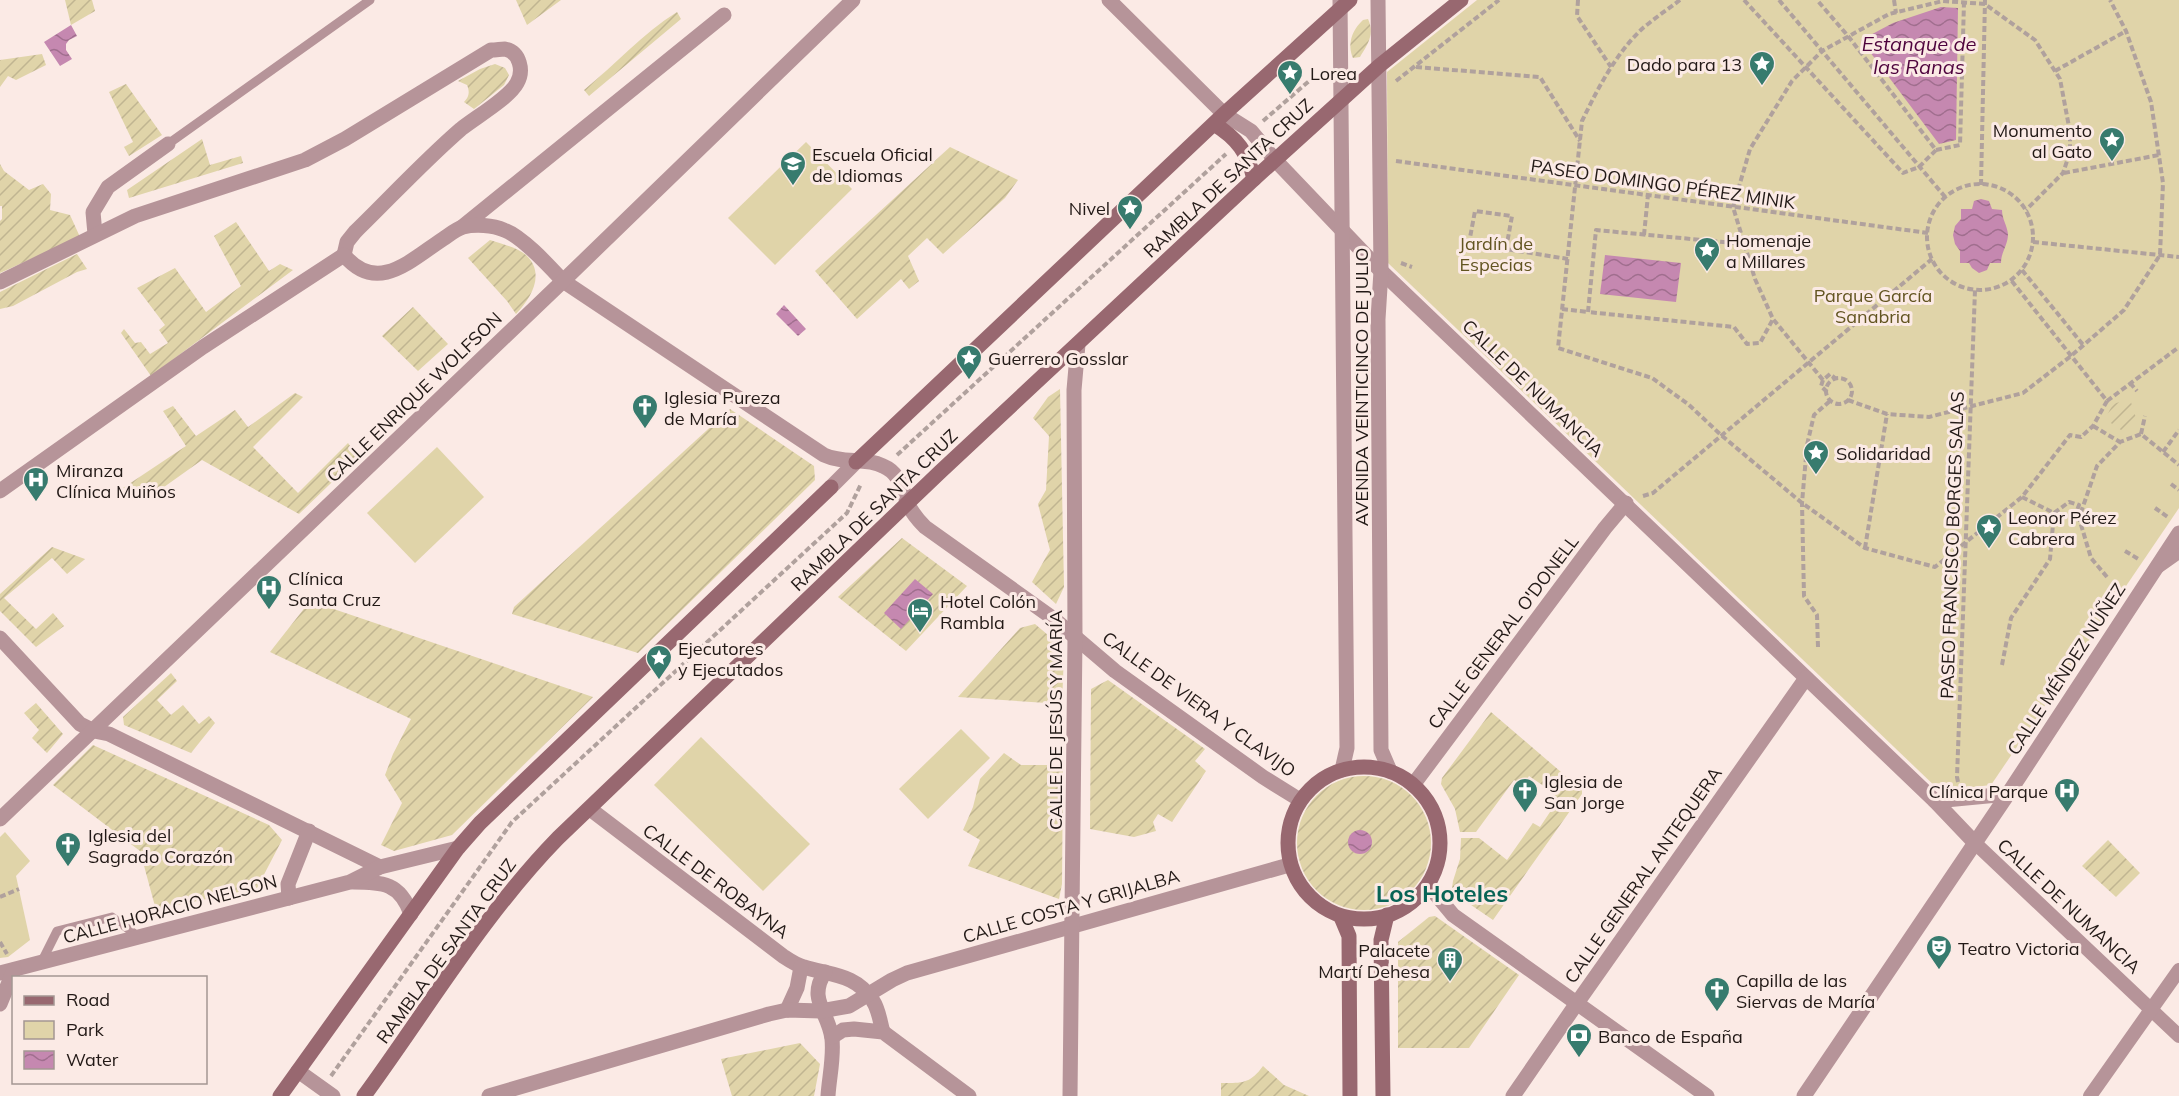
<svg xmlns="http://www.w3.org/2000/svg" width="2179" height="1096" font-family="Mulish,sans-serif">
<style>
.park{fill:#e0d4a9}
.garden{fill:url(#garden-furrows)}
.water{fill:url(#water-waves)}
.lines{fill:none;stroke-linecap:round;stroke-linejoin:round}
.path{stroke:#b0a19d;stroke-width:4;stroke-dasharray:6 3;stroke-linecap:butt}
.service{stroke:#b69499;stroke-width:9}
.pedestrian{stroke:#b69499;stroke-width:14}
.minor{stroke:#b69499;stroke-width:15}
.tertiary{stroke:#b69499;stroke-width:15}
.secondary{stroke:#986870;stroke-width:15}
.labels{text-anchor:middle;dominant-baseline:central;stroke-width:6;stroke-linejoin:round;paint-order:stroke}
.poi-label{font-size:18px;fill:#221916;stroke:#fbeae5;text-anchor:start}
.street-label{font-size:18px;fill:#221916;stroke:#fbeae5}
.park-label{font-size:18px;fill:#625420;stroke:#fbeae5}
.water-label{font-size:20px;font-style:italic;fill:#4e033d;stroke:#fbeae5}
.district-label{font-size:24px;font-weight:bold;fill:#086456;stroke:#fbeae5}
</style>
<defs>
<pattern id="garden-furrows" width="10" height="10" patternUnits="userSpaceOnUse" patternTransform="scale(1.5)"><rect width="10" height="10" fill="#e0d4a9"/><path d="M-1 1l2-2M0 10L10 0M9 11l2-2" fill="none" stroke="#c0b591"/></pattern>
<pattern id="water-waves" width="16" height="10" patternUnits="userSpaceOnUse" patternTransform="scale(1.5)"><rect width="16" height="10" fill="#c588b0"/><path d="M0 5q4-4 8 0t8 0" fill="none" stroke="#a06e8e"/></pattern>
</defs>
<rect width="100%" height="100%" fill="#fbeae5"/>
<g class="park">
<path d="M1477,0H2179V508L1991,785L1940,791L1388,263L1387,72Z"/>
<path d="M806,142L852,189L775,265L728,218Z"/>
<path d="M437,447L484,497L415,563L367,513Z"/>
<path d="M961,729L990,758L928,819L899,789Z"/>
<path d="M701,737L810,844L763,891L654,785Z"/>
<path d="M5,832L30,861L16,876L30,940L8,957L0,958V837Z"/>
</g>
<g class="garden">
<path d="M65,0H92L95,11L71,25Z"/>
<path d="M516,0H561L527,25Z"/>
<path d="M677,12L681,19L589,96L584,90C616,64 642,34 677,12Z"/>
<path d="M1368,19C1375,34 1368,44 1360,57L1353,58C1347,44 1352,30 1363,20Z"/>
<path d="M42,54L46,65L16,80L8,76L0,87V60Z"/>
<path d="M495,64L505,68L509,75L504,85L474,109L464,102C469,97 470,92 467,85L458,81L480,69Z"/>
<path d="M126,84L162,135L129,156L124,147L133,142L109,92Z"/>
<path d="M202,139L210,165L241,156L243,163L129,198L127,190Z"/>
<path d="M950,147L1018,180L1005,198L943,254L927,238L908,256L919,281L909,289L901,279L857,319L815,271Z"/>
<path d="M0,164L4,171L29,190L43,184L51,194L50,210L70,215L80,237L0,273V221L2,219V206H0Z"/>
<path d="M236,222L269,271L280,264L293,270L151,376L121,333L124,329L135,343L141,342L150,354L168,343L159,330L165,325L137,288L175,268L206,312L241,286L214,236Z"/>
<path d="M490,240C501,244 517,247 526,255C546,274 531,298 516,314L507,301L468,258Z"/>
<path d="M77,254L87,269L77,272L13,306L0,309V292Z"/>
<path d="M413,307L448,344L418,371L382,336Z"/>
<path d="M1060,389L1064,587L1056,604L1032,582L1050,550L1038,504L1046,490L1049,436L1033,418L1048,397Z"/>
<path d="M295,393L303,397L253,447L298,493L348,443L358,457L299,514L202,460L164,487L152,497L123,488L186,446L163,411L173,406L196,436L235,410L248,427Z"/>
<path d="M2130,399L2137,421L2124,432L2105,419L2113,404Z"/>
<path d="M730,409L814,466L815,480L638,653L512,614L514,607Z"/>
<path d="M902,538L967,586L906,651L838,597Z"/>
<path d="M52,547L85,559L67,574L52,558L4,598L36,629L53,613L64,626L36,647L0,611V594Z"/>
<path d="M310,601L593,697L452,835L394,851L381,845L402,803L385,775L393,754L411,719L270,652Z"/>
<path d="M1035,624L1055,641L1064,653L1062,704L958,697L1020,628Z"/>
<path d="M171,673L177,681L157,700L171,715L183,705L199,724L209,716L215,723L191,753L124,725L123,717Z"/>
<path d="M1108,680L1205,749L1195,761L1206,771L1172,822L1158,814L1153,822L1156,831L1134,837L1090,829L1091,689Z"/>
<path d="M36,703L63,734L47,753L32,738L39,730L24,713Z"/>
<path d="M1491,712L1582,790V794L1493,920L1455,894L1452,888L1453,881L1460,859L1461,838H1479L1507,860L1533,823L1540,827L1554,806L1547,802L1554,793L1529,776L1523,785L1514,780L1476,832H1460L1455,809L1441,784L1442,778Z"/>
<path d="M93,745L269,825L282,840L257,888L156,910L140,851L53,785Z"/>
<path d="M1004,753L1021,765H1063L1062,884L1059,899L968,866L980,840L963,830L973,807L980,779Z"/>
<circle cx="1364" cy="843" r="67"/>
<path d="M2108,840L2140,873L2116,897L2082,866Z"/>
<path d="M1435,916L1519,975L1469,1048H1398V942L1429,917Z"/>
<path d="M800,1043L820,1064L814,1096H732L721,1059Z"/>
<path d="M1263,1066L1284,1085L1309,1096H1221V1083C1242,1083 1250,1084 1263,1066Z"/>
</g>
<g class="water">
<path d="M1941,7L1958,8L1956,140L1939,144L1861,40L1893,23Z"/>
<path d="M71,25L77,36L69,40L66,44V50L72,59L60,66L44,42Z"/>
<path d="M1981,199L1989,201L1992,209L2002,210C2002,219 2007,225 2008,234C2008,245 2001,252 2001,263H1990L1987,270L1979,273L1972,268L1969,263H1960V251L1955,244L1953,235L1955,226L1961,219V209H1972L1974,201Z"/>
<path d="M1605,255L1681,263L1676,302L1600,294Z"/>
<path d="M784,305L806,329L798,336L776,314Z"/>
<path d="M915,579L933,594L901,629L884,613Z"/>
<circle cx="1360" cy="842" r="12"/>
</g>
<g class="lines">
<g class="path">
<path d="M1578,0L1577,16L1611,67"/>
<path d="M1680,0C1668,9 1655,18 1643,28C1616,53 1598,88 1582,121L1558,348L1652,378L1688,404L1721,435L1802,503L1865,548L1935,567L2022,497L2070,435L2081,437L2093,426L2107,401L2011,280"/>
<path d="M1744,0L1903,173L1919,167L1936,150L1848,36L1817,0"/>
<path d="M1779,0L1946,198"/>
<path d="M1894,0L1896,13"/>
<path d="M1416,67L1540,77L1580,141"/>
<path d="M2055,71L2126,31"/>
<path d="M1396,81L1499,0"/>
<path d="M1263,121L1316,75"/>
<path d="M1936,150L1960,145L1964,2"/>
<path d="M1396,161L1928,233"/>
<path d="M2064,173L2159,155"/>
<circle cx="1980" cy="237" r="53"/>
<path d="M1981,185L1985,0"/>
<path d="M1644,235L1648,195"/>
<path d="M2033,242L2179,257"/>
<path d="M1744,244L1596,230L1588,312L1734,327L1747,344L1760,343L1773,319"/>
<path d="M1506,249L1512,216L1475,211L1469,243L1568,259"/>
<path d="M1401,263L1412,267"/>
<path d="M2022,270L2084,346"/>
<path d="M1562,309L1588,312"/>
<circle cx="1839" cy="391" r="13"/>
<path d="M1823,380L1773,319L1755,279L1733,207L1750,149L1792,81L1822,51L1889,14L1943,1L1985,4L2035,40L2060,79L2070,132V152L2063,173L2026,210"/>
<path d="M2130,383L2137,391"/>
<path d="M1827,392L1821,386L1823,380L1830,374L1836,379"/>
<path d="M1848,400L1887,414L1929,417L2023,393L2071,356L2124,310L2160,255L2163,183L2151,102L2126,31L2110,0"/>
<path d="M2107,401L2179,347"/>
<path d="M2093,426L2120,442"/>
<path d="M2141,434L2145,416"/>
<path d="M2163,452L2179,430"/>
<path d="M897,455L1226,154"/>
<path d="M2171,484L2179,490"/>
<path d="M1643,496L1653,493L1932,259"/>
<path d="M2022,497L2054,513L2069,502L2079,505L2076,513L2080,516"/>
<path d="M2155,508L2169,518"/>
<path d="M1865,548L1887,414"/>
<path d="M2125,551L2140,560"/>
<path d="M2107,577L2091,558L2079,518L2097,466L2120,442L2141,434L2179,465"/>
<path d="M1818,647L1817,615L1804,596L1802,503L1807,445L1814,415L1831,400"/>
<path d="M2002,665L2011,618L2050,559L2054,513"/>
<path d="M1958,782L1957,777L1975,290"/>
<path d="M0,897L19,889"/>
<path d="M0,942L7,954"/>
<path d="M331,1076L512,822L847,513L861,484"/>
</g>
<g class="service">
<path d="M168,144L370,0"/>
<path d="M41,963L57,931L112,917L139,937"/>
</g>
<g class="pedestrian">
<path d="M1975,843L2179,1036"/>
<path d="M2090,1096L2179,970"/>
</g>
<g class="minor">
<path d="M1109,0L1224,114L1251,131L1275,160L1381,271L1935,801L1975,843"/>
<path d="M462,227L724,15"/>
<path d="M95,234L93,212L108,187L168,144"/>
<path d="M344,255C377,295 411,260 443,239C449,235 456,229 463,227C475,224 493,225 504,230C522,236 550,267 563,281L824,455C843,464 866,457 883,466C900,473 902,489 908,504C912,513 918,520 925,527L1054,619L1115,671L1263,777L1300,800"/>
<path d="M0,282L135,216L305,160L345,139L491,50C496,50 501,49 505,49C520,52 524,71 517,83C509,98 476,117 461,129C424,161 390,198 355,232L347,242L344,255"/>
<path d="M0,491L203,347L344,255"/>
<path d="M2158,566L2179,551"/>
<path d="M0,638L80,724L94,731L109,734L380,867"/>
<path d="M1413,785L1605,528L1626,503"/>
<path d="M1935,801L2008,794"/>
<path d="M590,809L783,956C789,960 796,965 804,967C830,975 857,974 873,1001C879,1010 880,1022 883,1032"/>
<path d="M0,819L563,281L853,0"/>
<path d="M353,882C383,882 400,883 411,914"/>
<path d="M1428,885L1453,915L1707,1096"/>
<path d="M289,898L288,884L309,831"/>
<path d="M825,972C807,1000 829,1012 832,1039C834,1058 829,1078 828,1096"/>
<path d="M0,973L350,882L380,867L458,848"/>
<path d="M0,1004L14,970"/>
<path d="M787,1010L797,988L801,967"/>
<path d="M832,1037L843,1030L854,1029L883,1032L969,1096"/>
<path d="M298,1071L333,1096"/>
<path d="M489,1096L769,1014L787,1010L821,1011L849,1006L892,980L907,973L1289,865"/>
<path d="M1070,1096L1075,637L1074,390L1078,344"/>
<path d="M1513,1096L1577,1003L1806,678"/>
</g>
<g class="tertiary">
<path d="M1340,0L1347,748L1342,770"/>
<path d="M1378,0L1381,271L1378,319L1381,750L1390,771"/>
<path d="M831,487L856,462"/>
<path d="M1804,1096L2008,794L2179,533"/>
</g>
<g class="secondary">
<path d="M1214,124C1237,138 1248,153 1254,179"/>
<path d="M856,462L1224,114L1350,0"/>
<circle cx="1364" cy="843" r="76"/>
<path d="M1341,917L1349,936L1350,1096"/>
<path d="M280,1096L458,848L480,823L831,487"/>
<path d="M364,1096C427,1010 483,915 558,838L940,472L1254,179L1379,66L1461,0"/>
<path d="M1383,1096L1381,940L1387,915"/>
</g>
</g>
<defs>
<symbol id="sight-pin" viewBox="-11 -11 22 30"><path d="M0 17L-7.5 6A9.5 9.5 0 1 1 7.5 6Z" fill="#377b6e" stroke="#fbeae5"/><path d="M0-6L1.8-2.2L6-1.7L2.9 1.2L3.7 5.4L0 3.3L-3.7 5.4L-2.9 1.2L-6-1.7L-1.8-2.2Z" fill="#fff"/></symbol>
<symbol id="university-pin" viewBox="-11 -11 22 30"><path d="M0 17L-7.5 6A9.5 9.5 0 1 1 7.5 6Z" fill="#377b6e" stroke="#fbeae5"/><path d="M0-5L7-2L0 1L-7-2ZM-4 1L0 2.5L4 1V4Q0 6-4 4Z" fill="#fff"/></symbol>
<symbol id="church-pin" viewBox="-11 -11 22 30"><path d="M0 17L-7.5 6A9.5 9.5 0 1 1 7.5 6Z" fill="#377b6e" stroke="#fbeae5"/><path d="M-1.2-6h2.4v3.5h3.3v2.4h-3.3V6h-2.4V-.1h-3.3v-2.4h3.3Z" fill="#fff"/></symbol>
<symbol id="hospital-pin" viewBox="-11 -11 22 30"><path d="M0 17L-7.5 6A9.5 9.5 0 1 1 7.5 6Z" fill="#377b6e" stroke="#fbeae5"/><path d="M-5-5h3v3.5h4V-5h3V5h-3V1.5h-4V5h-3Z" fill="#fff"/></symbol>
<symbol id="hotel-pin" viewBox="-11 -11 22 30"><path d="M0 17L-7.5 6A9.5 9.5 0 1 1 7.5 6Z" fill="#377b6e" stroke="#fbeae5"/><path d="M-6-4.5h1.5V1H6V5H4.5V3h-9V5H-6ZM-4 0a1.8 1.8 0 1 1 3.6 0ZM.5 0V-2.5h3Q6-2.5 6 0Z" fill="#fff"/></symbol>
<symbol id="theatre-pin" viewBox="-11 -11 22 30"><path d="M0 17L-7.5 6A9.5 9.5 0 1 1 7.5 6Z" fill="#377b6e" stroke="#fbeae5"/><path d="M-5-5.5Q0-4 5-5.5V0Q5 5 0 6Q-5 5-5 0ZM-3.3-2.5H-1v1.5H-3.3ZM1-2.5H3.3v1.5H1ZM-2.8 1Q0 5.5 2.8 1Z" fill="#fff"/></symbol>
<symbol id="building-pin" viewBox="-11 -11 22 30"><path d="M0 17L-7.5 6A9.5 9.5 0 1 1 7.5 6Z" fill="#377b6e" stroke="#fbeae5"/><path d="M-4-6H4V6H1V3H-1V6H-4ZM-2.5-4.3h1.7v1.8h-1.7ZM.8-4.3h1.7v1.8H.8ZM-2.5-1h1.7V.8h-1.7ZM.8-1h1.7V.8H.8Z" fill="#fff"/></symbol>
<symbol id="bank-pin" viewBox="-11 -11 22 30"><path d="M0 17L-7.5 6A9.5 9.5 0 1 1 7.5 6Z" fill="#377b6e" stroke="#fbeae5"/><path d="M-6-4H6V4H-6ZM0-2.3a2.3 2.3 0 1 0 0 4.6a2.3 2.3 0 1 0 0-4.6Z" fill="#fff"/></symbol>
</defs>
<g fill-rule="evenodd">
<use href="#sight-pin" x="1747" y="49" width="30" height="40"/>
<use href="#sight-pin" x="1275" y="58" width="30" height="40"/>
<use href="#sight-pin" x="2097" y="125" width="30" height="40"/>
<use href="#university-pin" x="778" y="149" width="30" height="40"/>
<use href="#sight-pin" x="1115" y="193" width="30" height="40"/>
<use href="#sight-pin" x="1692" y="235" width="30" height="40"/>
<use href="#sight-pin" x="954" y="343" width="30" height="40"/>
<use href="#church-pin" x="630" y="392" width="30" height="40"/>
<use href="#sight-pin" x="1801" y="438" width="30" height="40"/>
<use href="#hospital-pin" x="21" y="465" width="30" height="40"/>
<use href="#sight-pin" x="1974" y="512" width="30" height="40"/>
<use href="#hospital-pin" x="254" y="573" width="30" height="40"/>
<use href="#hotel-pin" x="905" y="596" width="30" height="40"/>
<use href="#sight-pin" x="644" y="643" width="30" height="40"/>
<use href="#church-pin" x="1510" y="776" width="30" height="40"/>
<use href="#hospital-pin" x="2052" y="776" width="30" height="40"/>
<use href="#church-pin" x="53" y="830" width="30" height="40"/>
<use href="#theatre-pin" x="1924" y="933" width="30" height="40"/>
<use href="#building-pin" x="1435" y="945" width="30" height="40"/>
<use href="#church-pin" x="1702" y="975" width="30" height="40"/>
<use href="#bank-pin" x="1564" y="1021" width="30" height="40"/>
</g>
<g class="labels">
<g class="poi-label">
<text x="1742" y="64" text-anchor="end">Dado para 13</text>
<text x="1310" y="73">Lorea</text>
<text x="2092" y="130" text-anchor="end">Monumento<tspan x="2092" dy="21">al Gato</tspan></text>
<text x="812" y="154">Escuela Oficial<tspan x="812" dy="21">de Idiomas</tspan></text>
<text x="1110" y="208" text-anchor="end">Nivel</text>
<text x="1726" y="240">Homenaje<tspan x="1726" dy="21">a Millares</tspan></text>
<text x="988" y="358">Guerrero Gosslar</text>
<text x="664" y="397">Iglesia Pureza<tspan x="664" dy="21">de María</tspan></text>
<text x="1836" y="453">Solidaridad</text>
<text x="56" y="470">Miranza<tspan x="56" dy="21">Clínica Muiños</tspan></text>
<text x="2008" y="517">Leonor Pérez<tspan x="2008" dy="21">Cabrera</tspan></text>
<text x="288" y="578">Clínica<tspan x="288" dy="21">Santa Cruz</tspan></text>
<text x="940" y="601">Hotel Colón<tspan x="940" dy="21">Rambla</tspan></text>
<text x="678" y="648">Ejecutores<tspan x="678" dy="21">y Ejecutados</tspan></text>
<text x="1544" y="781">Iglesia de<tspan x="1544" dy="21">San Jorge</tspan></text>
<text x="2048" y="791" text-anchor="end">Clínica Parque</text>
<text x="88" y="835">Iglesia del<tspan x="88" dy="21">Sagrado Corazón</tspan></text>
<text x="1958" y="948">Teatro Victoria</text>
<text x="1430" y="950" text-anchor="end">Palacete<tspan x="1430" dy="21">Martí Dehesa</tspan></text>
<text x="1736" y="980">Capilla de las<tspan x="1736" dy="21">Siervas de María</tspan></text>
<text x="1598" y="1036">Banco de España</text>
</g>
<g class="street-label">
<text transform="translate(1228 178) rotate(-43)">RAMBLA DE SANTA CRUZ</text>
<text transform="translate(1663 184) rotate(8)">PASEO DOMINGO PÉREZ MINIK</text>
<text transform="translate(1361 387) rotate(-90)">AVENIDA VEINTICINCO DE JULIO</text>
<text transform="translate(1533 388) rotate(44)">CALLE DE NUMANCIA</text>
<text transform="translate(414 397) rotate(-44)">CALLE ENRIQUE WOLFSON</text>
<text transform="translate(874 510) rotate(-44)">RAMBLA DE SANTA CRUZ</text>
<text transform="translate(1952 545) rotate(-88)">PASEO FRANCISCO BORGES SALAS</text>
<text transform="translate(1503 632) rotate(-53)">CALLE GENERAL O'DONELL</text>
<text transform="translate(2066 669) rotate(-57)">CALLE MÉNDEZ NÚÑEZ</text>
<text transform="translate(1199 704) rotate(36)">CALLE DE VIERA Y CLAVIJO</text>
<text transform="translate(1055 720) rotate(-90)">CALLE DE JESÚS Y MARÍA</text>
<text transform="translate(1643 875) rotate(-55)">CALLE GENERAL ANTEQUERA</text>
<text transform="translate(716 881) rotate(37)">CALLE DE ROBAYNA</text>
<text transform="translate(1071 906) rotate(-16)">CALLE COSTA Y GRIJALBA</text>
<text transform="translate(2069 906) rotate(43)">CALLE DE NUMANCIA</text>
<text transform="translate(170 909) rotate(-15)">CALLE HORACIO NELSON</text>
<text transform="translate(446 951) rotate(-54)">RAMBLA DE SANTA CRUZ</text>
</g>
<g class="park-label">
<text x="1496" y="243">Jardín de<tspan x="1496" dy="21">Especias</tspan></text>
<text x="1873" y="295">Parque García<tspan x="1873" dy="21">Sanabria</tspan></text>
</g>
<g class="water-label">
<text x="1919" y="43">Estanque de<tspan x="1919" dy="23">las Ranas</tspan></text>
</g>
<g class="district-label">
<text x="1442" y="893">Los Hoteles</text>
</g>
</g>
<rect x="12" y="976" width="195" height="108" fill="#fbeae5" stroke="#a49692" stroke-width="1.5"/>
<rect x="24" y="996" width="30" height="9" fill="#986870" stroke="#a49692" stroke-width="1.5"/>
<text x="66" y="1006" font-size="18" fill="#221916">Road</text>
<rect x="24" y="1021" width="30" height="18" fill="#e0d4a9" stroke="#a49692" stroke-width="1.5"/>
<text x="66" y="1036" font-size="18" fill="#221916">Park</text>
<rect x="24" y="1051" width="30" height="18" fill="url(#water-waves)" stroke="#a49692" stroke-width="1.5"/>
<text x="66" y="1066" font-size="18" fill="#221916">Water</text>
</svg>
